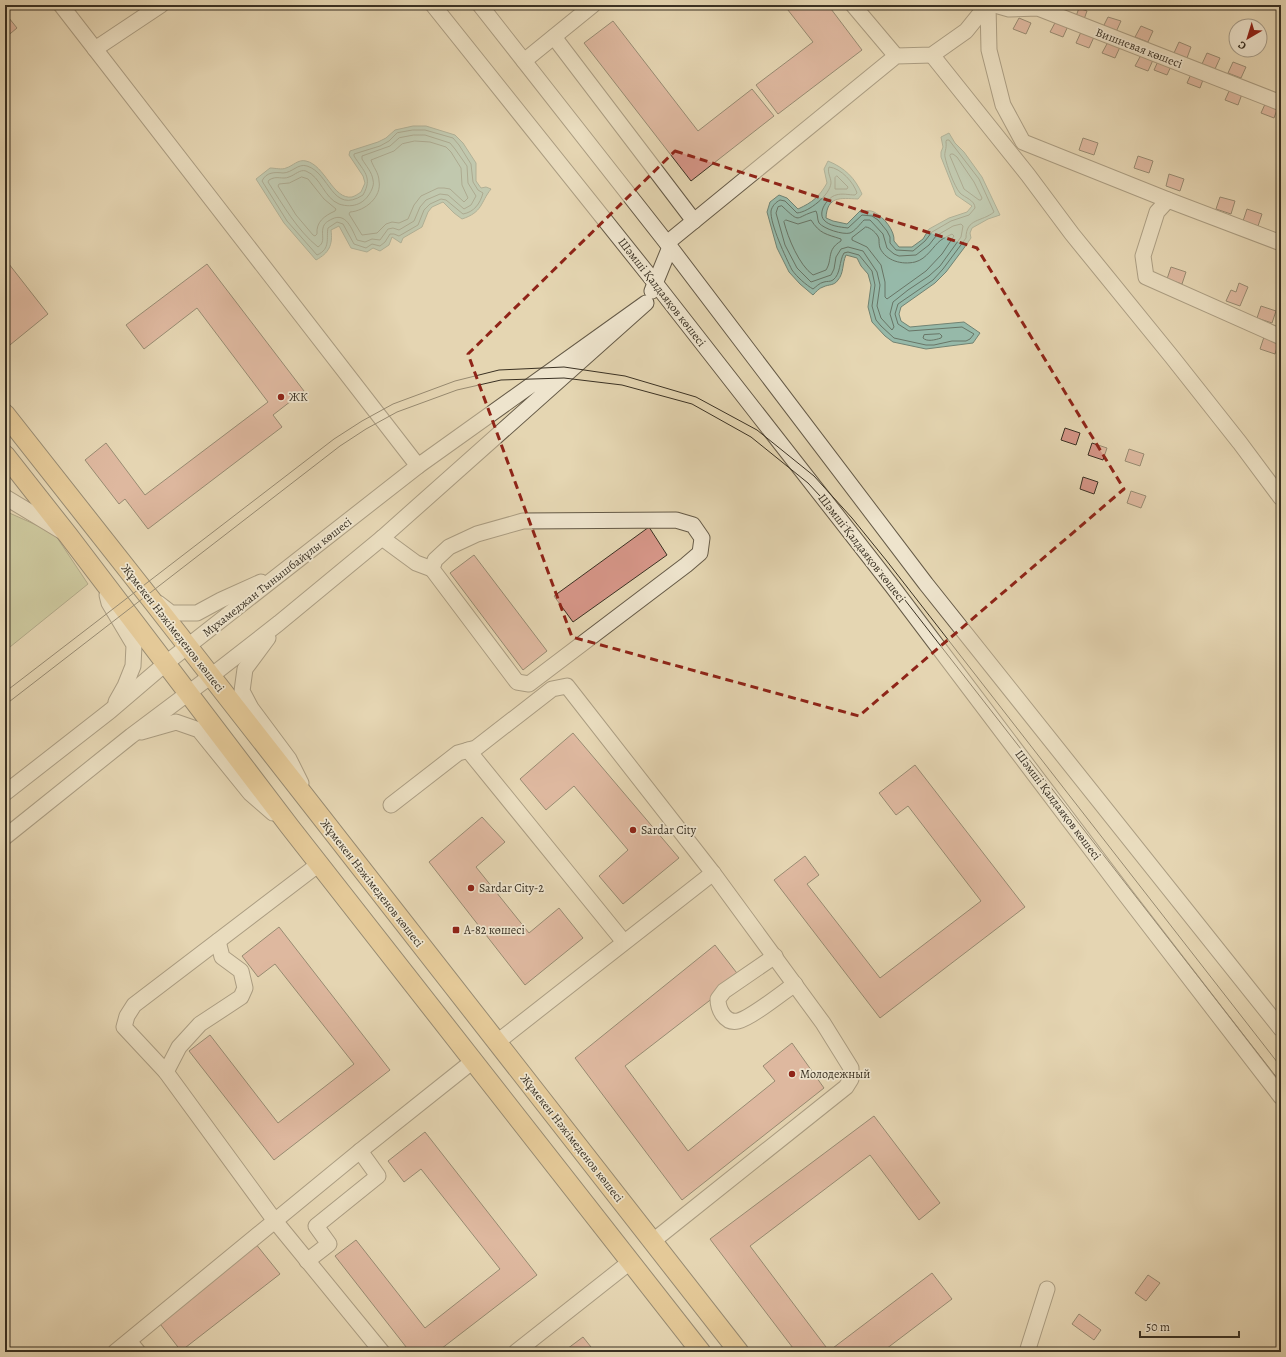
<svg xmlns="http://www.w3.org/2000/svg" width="1286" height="1357" font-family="Alegreya,serif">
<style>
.green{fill:#b3be8d;stroke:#767858}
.water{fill:#96b9a9;stroke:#718373}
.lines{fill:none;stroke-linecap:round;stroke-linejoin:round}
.shore{stroke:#687566;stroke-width:1}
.building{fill:#d69688;stroke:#3a3123}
.minor-casing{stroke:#655a47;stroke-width:17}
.major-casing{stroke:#3a3123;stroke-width:21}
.minor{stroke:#eee4cd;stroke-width:15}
.major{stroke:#e2bb79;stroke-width:19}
.tram{stroke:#3a3123;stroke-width:1}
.marked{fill:none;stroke:#8f2418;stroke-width:3;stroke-dasharray:8 5;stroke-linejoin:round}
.poi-dot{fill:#8f2418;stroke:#eee4cd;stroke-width:1.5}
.labels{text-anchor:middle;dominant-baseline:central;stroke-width:3.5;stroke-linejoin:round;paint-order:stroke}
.street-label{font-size:12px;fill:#3a3123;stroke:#eee4cd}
.poi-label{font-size:12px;fill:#3a3123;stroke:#eee4cd;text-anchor:start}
</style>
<rect width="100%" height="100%" fill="#e5d6b2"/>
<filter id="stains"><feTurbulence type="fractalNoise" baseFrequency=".005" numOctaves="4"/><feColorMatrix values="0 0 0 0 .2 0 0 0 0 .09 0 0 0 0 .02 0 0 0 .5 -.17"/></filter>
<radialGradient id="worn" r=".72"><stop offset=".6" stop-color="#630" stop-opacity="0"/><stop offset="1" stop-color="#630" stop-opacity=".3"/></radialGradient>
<path class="green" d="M5,511L54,533L88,584L5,651Z"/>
<g class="water">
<path d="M413,126H426L455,135L463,143L476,163V181L481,188L486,187L491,189C480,203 483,212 462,219L454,213L443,202L432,207L428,212L422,227L403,238L401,243L392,237L389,245L380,251L373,248L367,252L351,248L339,226L331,230C333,245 329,253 316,260L284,223L256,179L270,168C275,168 282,170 286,168C293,166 298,159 306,161C325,165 333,200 352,197C355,196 358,194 361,192L365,183L363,176L349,155L350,151L378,142L386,138L395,130Z"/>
<path d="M949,133L955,143L964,152L982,177L1000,215L988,219L972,228L970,233L971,238L964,248L946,272L935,283L901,307L899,314L901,321L910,327L964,322L980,333L973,343L926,349L893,342L885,336L872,322L868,307L871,285L868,274L861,266L857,258L846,255C842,264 844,273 838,280C834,286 829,284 823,287C819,288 816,292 813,295L800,284L789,272L777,248L767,212L770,202L779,195L787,198L798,209C813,202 819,197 827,183L824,169L828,161C845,168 855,178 862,194L858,199C840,198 827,196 826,218L833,221L847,224L861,210C865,211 871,210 874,212C884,217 895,231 894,241L899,247H912L923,239L929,229L949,218L967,212L972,206L956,195L941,157V152L943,147L941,137Z"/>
</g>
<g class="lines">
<g class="shore">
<path d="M413,130H425L453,138L459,145L471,164L473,182L478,190L483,193C480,204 474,212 463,214L446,200L441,199L430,204L424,210L418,225L399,236L394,234H390L385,242L380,246L372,244L366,248L354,244L343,224L337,222L328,228C326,238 331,249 317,255L287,221L262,181C266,172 275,172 283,173C292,173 298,163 307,166C330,173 332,215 363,195C373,177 364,172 354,156V154L380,146L389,141L397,133Z"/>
<path d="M414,135H425L450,143L455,149L467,166L468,183L476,196L471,205L464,209L448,195L440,194L426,200L420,207L414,221L399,230L393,228L388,229L380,240L372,239L365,242L357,240C352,229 346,212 332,219C328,221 324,223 323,228C321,235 326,242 318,247C297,230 283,205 268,182L269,180C277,175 282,180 289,177C295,175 300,169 306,171C321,177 324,198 339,204C354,209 366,203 372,189C373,186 374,184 373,180C372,172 366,166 362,159V156L390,146L399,138Z"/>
<path d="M947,140H949L979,179L994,212C982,222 966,218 966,238L943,269L933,280L898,304L895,314L898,324L909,331L962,327L974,334L970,339L966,341H952L934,345H926L894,338L881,326L876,320L872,306L875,285L872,271L859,255L848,252L844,253C839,261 841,274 833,280C830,282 827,281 824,282C819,283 816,287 813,289C806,285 797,277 792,270C786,258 770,224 771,211C772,206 776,202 780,200L785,201L797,213C809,212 830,195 831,183C831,177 827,173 829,167C841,168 854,183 857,193L855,195C849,195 842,193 836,195C828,197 817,212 824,220C829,226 840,227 848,228L862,215L872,216L878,220L887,231L890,237V243L896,250L913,251L925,241L932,232L951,221L969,215L975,208C975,200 965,198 960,193C954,186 947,166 945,157C944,152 947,149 946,142Z"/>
<path d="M415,141L430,142L446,147L451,152L461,168L462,185L468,198L464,202L450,189L444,188H438L421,196L414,205L408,219L399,223L392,222L386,224L377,233L362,235L349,214L350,212C365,211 382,197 379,181C379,173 373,167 371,160L394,151L402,144Z"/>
<path d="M951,154H953L957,157L974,182L982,198L981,200H979L964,189L950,156Z"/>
<path d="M837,176L848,187L847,189H835V178Z"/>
<path d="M302,177L308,179L324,199L336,209L335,211C324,216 316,222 317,234L315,236L313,235L296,215L278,186L279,184L289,183Z"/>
<path d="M782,206C802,225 794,217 816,211C818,215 817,219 819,223C824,229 843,235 850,233C855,231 860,224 864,220H870L883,234L887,248L894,254L899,256L916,255L929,245L936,236L953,226L961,224L963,226L961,237L940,266L929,276L908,290L893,302L890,314L894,327L892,330L881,318L877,306L880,285L877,272L863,251L848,247L841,249L836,257L834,269L831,275L811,282L797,268L785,245L776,213L778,207Z"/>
<path d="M786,220L798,224L811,220C820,234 826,234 841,239V241C826,250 833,259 826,270L813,275C799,265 788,238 784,222Z"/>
<path d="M866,227C870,227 878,234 879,239C879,242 879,245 880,248C886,261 902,265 915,262C927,259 933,246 941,240C944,238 948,236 952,234L954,236L942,254L926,271L887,299L885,297V282L881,265L867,247L852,240V238Z"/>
<path d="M940,334L942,336L941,338C935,340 927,342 923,338L924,335Z"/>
</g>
</g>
<g class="building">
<path d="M784,5H828L862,50L778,114L756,85L813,42Z"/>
<path d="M1079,8L1087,11L1083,22L1075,19Z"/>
<path d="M5,13L17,28L5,38Z"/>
<path d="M1108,17L1121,21L1116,32L1103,27Z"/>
<path d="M1019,18L1031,23L1026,34L1013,29Z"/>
<path d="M613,21L698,131L752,89L774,116L691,181L584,43Z"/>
<path d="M1056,21L1068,26L1063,37L1050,32Z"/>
<path d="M1141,26L1153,31L1148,42L1135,37Z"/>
<path d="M1081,32L1094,37L1089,48L1076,43Z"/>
<path d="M1108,42L1120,47L1115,58L1102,53Z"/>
<path d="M1179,42L1191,47L1187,58L1174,53Z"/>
<path d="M1207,53L1220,58L1215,69L1202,64Z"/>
<path d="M1141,55L1153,60L1148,71L1135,66Z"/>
<path d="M1159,59L1172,64L1167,75L1154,70Z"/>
<path d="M1233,62L1246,67L1241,78L1228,73Z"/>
<path d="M1192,72L1204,77L1200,88L1187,83Z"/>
<path d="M1230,89L1242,94L1238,105L1225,100Z"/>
<path d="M1266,102L1278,107L1274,118L1261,113Z"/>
<path d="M1083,138L1098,143L1094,155L1079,150Z"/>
<path d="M1138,156L1153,161L1149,173L1134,168Z"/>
<path d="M1169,174L1184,179L1180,191L1166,186Z"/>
<path d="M1220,197L1235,201L1231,214L1216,209Z"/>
<path d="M1247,209L1262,214L1258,226L1243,221Z"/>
<path d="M5,259L48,314L5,349Z"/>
<path d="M207,264L304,391L273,415L282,427L148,529L125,499L119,504L85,460L106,443L145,495L268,402L197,308L144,349L126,325Z"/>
<path d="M1171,267L1186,272L1182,284L1167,279Z"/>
<path d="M1239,283L1248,287L1240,306L1226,301L1231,290L1236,292Z"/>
<path d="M1261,306L1276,311L1272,323L1257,318Z"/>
<path d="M1264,337L1279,341L1275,354L1260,349Z"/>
<path d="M1065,428L1080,433L1076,445L1061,440Z"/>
<path d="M1092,443L1107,448L1103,460L1088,455Z"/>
<path d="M1129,449L1144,454L1140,466L1125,461Z"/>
<path d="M1083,477L1098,482L1094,494L1080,489Z"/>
<path d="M1131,491L1146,496L1141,508L1127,503Z"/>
<path d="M649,527L667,555L573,622L554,596Z"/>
<path d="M474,555L547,651L523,670L450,573Z"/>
<path d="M573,733L679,858L623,904L599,876L628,850L574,786L546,810L520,779Z"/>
<path d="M915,765L1025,907L880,1018L774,880L805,856L819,875L807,884L880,978L981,901L908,806L896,815L879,793Z"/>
<path d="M482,817L505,842L476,867L529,933L559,908L583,938L525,985L429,862Z"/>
<path d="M279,927L390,1070L274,1160L189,1051L210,1035L278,1123L354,1064L275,964L258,977L242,956Z"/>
<path d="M715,945L740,977L625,1066L688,1151L775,1081L763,1066L792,1043L824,1088L682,1200L575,1058Z"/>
<path d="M874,1116L940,1203L919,1220L870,1155L750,1246L829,1351L932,1273L952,1299L882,1352H796L710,1239Z"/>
<path d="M425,1132L537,1275L437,1352H410L335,1256L356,1240L425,1328L500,1269L421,1169L404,1182L388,1161Z"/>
<path d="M255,1243L280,1274L181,1351L157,1320Z"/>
<path d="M1148,1275L1160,1283L1146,1301L1135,1293Z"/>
<path d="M1079,1314L1101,1330L1094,1340L1072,1324Z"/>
<path d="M583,1337L595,1352H563Z"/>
</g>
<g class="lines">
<defs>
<g id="minor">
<path d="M433,5L656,284L892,586L1124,893L1281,1097"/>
<path d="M480,5L670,247L926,584L1281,1029"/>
<path d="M853,5L896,56"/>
<path d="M988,5L989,50L1003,105L1023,142L1168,200L1281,243"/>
<path d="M995,5L1009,9L1038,8L1281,103"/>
<path d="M554,37L694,221"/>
<path d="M95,49L161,5"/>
<path d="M932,55L1028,175L1072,234L1172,357L1240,443L1281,498"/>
<path d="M524,61L593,5"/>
<path d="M1168,200L1157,212L1143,256L1146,277L1281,337"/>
<path d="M667,243L896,56L932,55L966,31L987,5"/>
<path d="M652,291L670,247"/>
<path d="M5,497L63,532"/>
<path d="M676,520L693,525L702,538L700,553L686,565L529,684L517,682L432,569L435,560L449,547L477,534L523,521Z"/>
<path d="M382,538L416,563L432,569"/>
<path d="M107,595L109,603L134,645L133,666L125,686L116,702"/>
<path d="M158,603L171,613H197L221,600L261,582"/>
<path d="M268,638L245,669L242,691L251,708L289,759L301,783"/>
<path d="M141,732L176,722L199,730L250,793L273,813"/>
<path d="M468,750L624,942"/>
<path d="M5,793L110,711L165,664L418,466"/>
<path d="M391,805L458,753L476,748L552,689L567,686L713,873L823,1023L851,1068V1079L846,1087L653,1241"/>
<path d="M5,837L131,736L211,676L279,623L382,538L646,303L418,466L61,5"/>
<path d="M319,864L134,1005L127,1016L124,1027L166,1072L275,1221L382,1352"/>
<path d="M775,956L724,991L718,999C718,1009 725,1024 738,1021C751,1018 782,993 795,984"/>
<path d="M496,1043L713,873"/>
<path d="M166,1072L179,1047L200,1024L241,997L245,988L241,971L222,957L218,941"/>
<path d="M307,1261L329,1244L316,1226L378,1176L360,1151"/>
<path d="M129,1341L138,1352"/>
<path d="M115,1352L360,1151L473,1061"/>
<path d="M516,1352L630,1262"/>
<path d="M1027,1352L1047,1289"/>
</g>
<g id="major">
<path d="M5,414L150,598L739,1352"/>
<path d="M5,455L68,535L290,827L701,1352"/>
</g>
</defs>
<use href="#minor" class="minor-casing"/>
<use href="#major" class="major-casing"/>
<use href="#minor" class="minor"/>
<use href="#major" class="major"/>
<g class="tram">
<path d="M5,692L334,439L362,421L393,404L455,381L499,370L564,367L625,376L696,397L757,430L814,476L852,518L886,560L1281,1067"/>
<path d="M5,705L340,446L366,429L397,412L457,390L501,380L564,378L622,385L692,404L751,437L808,483L845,523L1281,1083"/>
</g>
</g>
<path d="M0 0H1286V1357H0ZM675,151L977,248L1124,489L859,716L572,637L468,354Z" fill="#e5d6b2" fill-opacity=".55" fill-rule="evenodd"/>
<path class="marked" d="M675,151L977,248L1124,489L859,716L572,637L468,354Z"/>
<g class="poi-dot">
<circle cx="281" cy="397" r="4"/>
<circle cx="633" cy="830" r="4"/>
<circle cx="471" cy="888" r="4"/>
<rect x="452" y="926" width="8" height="8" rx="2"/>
<circle cx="792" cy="1074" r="4"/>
</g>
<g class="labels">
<g class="street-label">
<text transform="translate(1139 48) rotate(21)">Вишневая көшесі</text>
<text transform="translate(662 292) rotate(52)">Шәмші Қалдаяқов көшесі</text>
<text transform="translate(862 548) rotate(52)">Шәмші Қалдаяқов көшесі</text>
<text transform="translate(277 577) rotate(-38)">Мұхамеджан Тынышбайұлы көшесі</text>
<text transform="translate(173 628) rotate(52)">Жұмекен Нәжімеденов көшесі</text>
<text transform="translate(1058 805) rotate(53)">Шәмші Қалдаяқов көшесі</text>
<text transform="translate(372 883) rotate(52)">Жұмекен Нәжімеденов көшесі</text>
<text transform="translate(572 1138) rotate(52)">Жұмекен Нәжімеденов көшесі</text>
</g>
<g class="poi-label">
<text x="289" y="397">ЖК</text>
<text x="641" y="830">Sardar City</text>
<text x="479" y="888">Sardar City-2</text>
<text x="464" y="930">A-82 көшесі</text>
<text x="800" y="1074">Молодежный</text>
</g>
</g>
<rect width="1286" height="1357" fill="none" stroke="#e5d6b2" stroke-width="20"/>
<rect x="6" y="6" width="1274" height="1345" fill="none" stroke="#3a3123" stroke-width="2"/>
<rect x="10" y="10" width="1266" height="1337" fill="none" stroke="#3a3123"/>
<g transform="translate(1248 38) rotate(218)"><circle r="19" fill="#eee4cd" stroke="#a69c89"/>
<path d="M0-3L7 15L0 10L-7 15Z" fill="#8f2418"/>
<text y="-6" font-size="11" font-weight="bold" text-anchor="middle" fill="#3a3123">С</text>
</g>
<path d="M1140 1331v6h99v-6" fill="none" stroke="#3a3123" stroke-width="2"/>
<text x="1146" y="1331" font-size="12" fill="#3a3123" stroke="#eee4cd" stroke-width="3" paint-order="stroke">50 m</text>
<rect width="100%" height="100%" filter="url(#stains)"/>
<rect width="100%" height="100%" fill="url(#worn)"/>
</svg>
